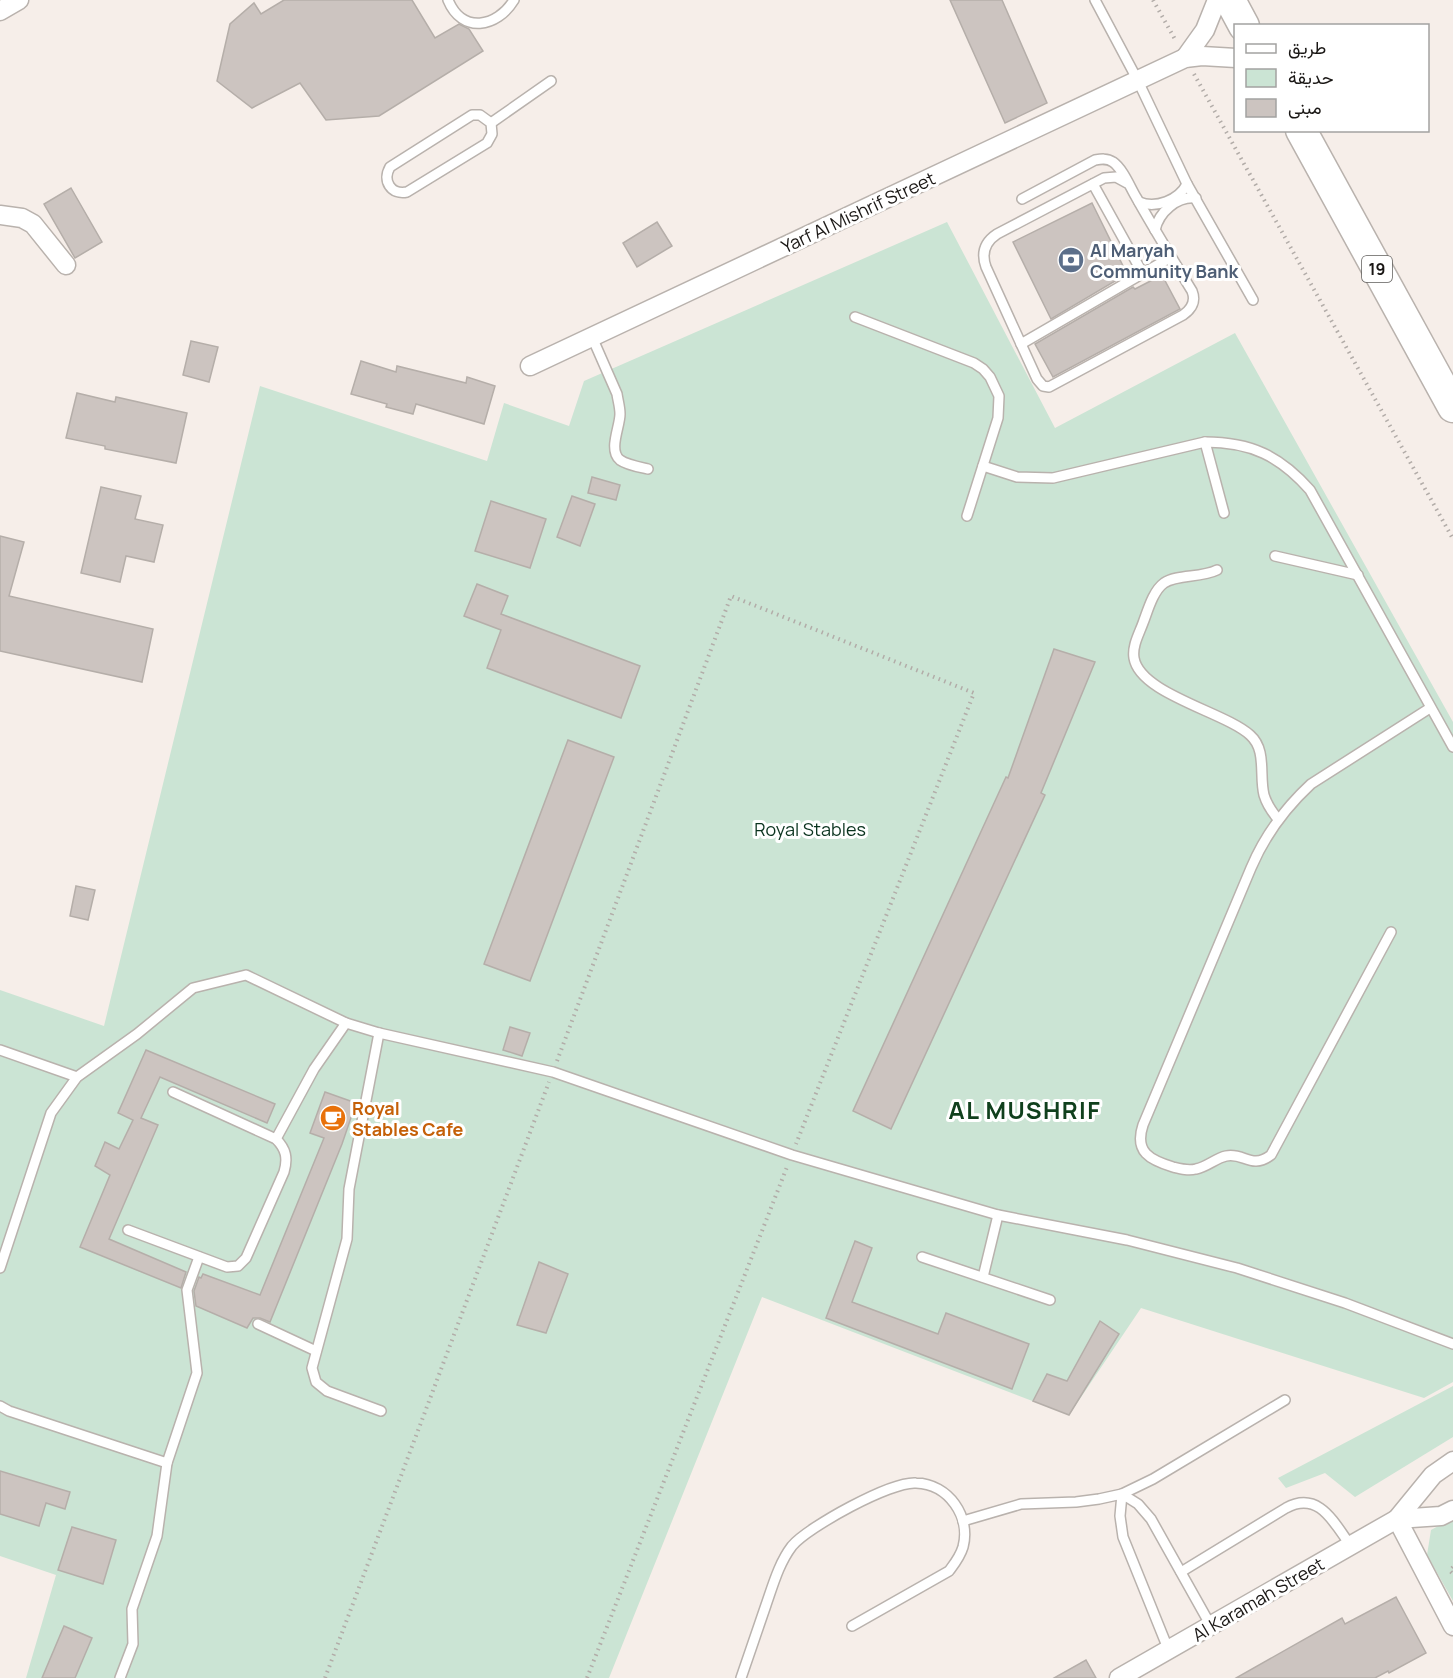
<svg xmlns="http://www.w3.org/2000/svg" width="1453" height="1678" font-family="Manrope,Vazirmatn,sans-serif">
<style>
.green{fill:#cbe4d4}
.building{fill:#ccc4c0;stroke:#b5aea9;stroke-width:1.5}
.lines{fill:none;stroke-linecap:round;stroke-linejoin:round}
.lane-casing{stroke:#b9b2ad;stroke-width:12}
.street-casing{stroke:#b9b2ad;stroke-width:21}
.primary-casing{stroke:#b9b2ad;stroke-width:33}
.path{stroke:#b2aca8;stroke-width:4;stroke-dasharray:1.5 4.5;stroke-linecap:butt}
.lane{stroke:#fff;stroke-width:9}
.street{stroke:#fff;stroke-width:18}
.primary{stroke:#fff;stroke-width:30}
.labels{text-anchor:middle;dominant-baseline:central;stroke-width:6;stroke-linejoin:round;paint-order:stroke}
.shield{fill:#fff;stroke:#5f5d5b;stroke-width:1.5}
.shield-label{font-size:16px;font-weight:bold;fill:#1a1715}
.street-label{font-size:18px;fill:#1a1715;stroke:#fff}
.service-label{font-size:18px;font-weight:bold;fill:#4e5e75;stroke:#fff;text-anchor:start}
.park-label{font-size:18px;fill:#0a331e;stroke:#fff}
.food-label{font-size:18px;font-weight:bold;fill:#c56008;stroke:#fff;text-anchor:start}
.district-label{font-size:24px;font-weight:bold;letter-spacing:1.5px;fill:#10401d;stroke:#fff}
</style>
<rect width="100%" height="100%" fill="#f6eee9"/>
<g class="green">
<path d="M947,222L1055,428L1235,333L1453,722V1382L1424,1398L1141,1308L1069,1415L762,1297L609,1678H26L56,1575L0,1556V990L104,1026L260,386L487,461L504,403L569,426L584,381Z"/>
<path d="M1453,1386V1437L1355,1497L1325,1473L1286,1488L1278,1478Z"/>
<path d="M1453,1518V1601L1427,1555L1431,1530Z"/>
</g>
<g class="building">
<path d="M284,0H412L435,38L459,24L469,29L483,51L379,116L326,120L300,83L252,108L217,81L230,24L254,3L261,14Z"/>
<path d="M950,0H1002L1047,103L1005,123Z"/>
<path d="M71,188L102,242L75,258L44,204Z"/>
<path d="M1092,203L1127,274L1051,319L1013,242Z"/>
<path d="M657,222L672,246L637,267L623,243Z"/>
<path d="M1162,275L1180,309L1053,377L1035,344L1133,287L1135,289Z"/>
<path d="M191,341L218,347L209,382L183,375Z"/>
<path d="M361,361L396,372L397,366L466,383L467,377L495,386L484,424L416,404L413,414L386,407L387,404L351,394Z"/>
<path d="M77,393L115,402L116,397L187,413L176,463L105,449V446L66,438Z"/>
<path d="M592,477L620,485L616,500L588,493Z"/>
<path d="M101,487L141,496L135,519L163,525L154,562L126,556L120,582L81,573Z"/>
<path d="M572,496L595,504L580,546L557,537Z"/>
<path d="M491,501L546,519L530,568L475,551Z"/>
<path d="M0,536L24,542L9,596L153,629L142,682L0,651Z"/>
<path d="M477,584L508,596L501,614L640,666L621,718L487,668L501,630L464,616Z"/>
<path d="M1054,649L1095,662L1041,793L1045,795L891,1129L853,1111L1006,777L1008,778Z"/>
<path d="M568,740L614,757L530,981L484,964Z"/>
<path d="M76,886L95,890L88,920L70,916Z"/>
<path d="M510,1027L530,1033L522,1056L503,1050Z"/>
<path d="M146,1050L275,1104L267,1123L160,1077L141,1118L158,1125L109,1239L186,1272L181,1288L80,1247L110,1175L95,1166L105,1142L119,1149L133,1120L118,1113Z"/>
<path d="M325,1092L356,1103L342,1144L270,1322L260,1318H253L247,1328L196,1306L194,1291L199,1277L201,1278L203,1274L260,1295L324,1138L310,1133Z"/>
<path d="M855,1241L872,1248L852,1302L938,1334L946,1313L1029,1344L1012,1389L826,1318Z"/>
<path d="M539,1262L568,1274L546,1333L517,1325Z"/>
<path d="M1100,1321L1119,1334L1069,1415L1033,1401L1047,1374L1067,1381Z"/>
<path d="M0,1471L70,1492L65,1509L46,1503L39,1526L0,1514Z"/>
<path d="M72,1527L116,1540L103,1584L58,1570Z"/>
<path d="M1396,1597L1426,1653L1389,1673L1388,1671L1375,1678H1236L1342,1618L1345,1624Z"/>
<path d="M64,1626L92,1638L75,1678H42Z"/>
<path d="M1086,1660L1096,1678H1054Z"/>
</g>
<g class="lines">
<defs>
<g id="lane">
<path d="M448,0C462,34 497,28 514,0"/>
<path d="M1095,0L1137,79L1187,184L1253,300"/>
<path d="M472,115H480L491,123L492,134L487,143L407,192C391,195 382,181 390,167Z"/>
<path d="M491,123L551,81"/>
<path d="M1093,184L1143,274"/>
<path d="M1022,199L1095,160C1101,159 1107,158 1113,162C1123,169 1130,187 1136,197C1154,229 1173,260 1192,291C1196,301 1192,309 1183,315L1049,387L1043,386L1037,379L986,267C981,253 985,242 997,234L1104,178L1116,177L1127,183"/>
<path d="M1139,202C1156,209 1179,200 1187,184"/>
<path d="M1155,230C1159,212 1177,196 1196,198"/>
<path d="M855,317L974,363L983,369L990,377L999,396L998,418L967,516"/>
<path d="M592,337L617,394C618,401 620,407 620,414C620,427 608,450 620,460C627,465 639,467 648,469"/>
<path d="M1021,344L1171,257"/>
<path d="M1205,442L1224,513"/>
<path d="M983,466L1017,477L1053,478L1205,442C1251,442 1280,456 1310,490L1453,747"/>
<path d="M1275,556L1358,575"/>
<path d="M1217,570C1201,578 1177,574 1164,583C1153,591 1148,610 1143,623C1139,634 1132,646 1134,658C1140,694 1225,712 1250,735C1267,750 1259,775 1264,795C1267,805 1272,812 1278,819"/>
<path d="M1391,932L1271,1155C1251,1170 1244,1152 1226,1156C1216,1158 1207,1167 1196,1169C1188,1171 1181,1169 1173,1167C1150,1160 1134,1152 1143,1125L1251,868C1265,835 1284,809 1311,784L1430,708"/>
<path d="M379,1033L349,1189L347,1239L312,1368L316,1382L327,1391L381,1411"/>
<path d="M0,1050L77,1077"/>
<path d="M276,1139L314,1069L346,1023"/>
<path d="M128,1230L227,1267L238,1266L246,1258L284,1172C288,1158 286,1149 276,1139L173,1092"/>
<path d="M922,1257L1050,1300"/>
<path d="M0,1268L51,1113L77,1077L137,1034L193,988L246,975L346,1023L379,1033L553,1072L792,1155L998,1215L1127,1240L1237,1268L1345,1303L1453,1344"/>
<path d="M983,1277L998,1215"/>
<path d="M258,1324L316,1351"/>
<path d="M0,1406L9,1411L167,1463"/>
<path d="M963,1521L1021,1504L1076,1502L1099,1499L1122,1494L1153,1479L1285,1400"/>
<path d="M1181,1572L1286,1508C1319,1490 1334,1523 1351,1546"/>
<path d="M1169,1651L1123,1537L1120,1516L1122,1494L1138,1504L1151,1519L1211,1626"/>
<path d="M120,1678L133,1644L132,1609L157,1536L167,1463L197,1373L187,1290L199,1257"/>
<path d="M741,1678C749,1654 758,1629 766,1605C773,1585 779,1563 792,1546C808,1527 891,1481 916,1483C949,1484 971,1517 963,1547C960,1557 955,1563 949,1571L852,1626"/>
</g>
<g id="street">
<path d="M0,11L19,0"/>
<path d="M1185,58L1205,30L1217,0"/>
<path d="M0,215L22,218L33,224L66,265"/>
<path d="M530,366L1185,58L1202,56L1236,58"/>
<path d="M1397,1519L1453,1626"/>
<path d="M1397,1519L1441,1516L1453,1510"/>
<path d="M1119,1678L1397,1519L1433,1475L1453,1461"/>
</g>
<g id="primary">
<path d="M1230,0L1244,26"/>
<path d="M1301,130L1453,407"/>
</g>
</defs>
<use href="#lane" class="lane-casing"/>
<use href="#street" class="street-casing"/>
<use href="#primary" class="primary-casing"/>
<g class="path">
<path d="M1153,0L1176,41"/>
<path d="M1194,74L1453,539"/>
<path d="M557,1061L731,596L974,693L796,1144"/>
<path d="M1453,1567L1450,1571L1453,1574"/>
<path d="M325,1678L549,1082"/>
<path d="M587,1678L787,1167"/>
</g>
<use href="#lane" class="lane"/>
<use href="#street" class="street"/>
<use href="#primary" class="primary"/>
</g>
<defs>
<symbol id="bank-disc" viewBox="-11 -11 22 22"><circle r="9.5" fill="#5c6f8a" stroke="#fff"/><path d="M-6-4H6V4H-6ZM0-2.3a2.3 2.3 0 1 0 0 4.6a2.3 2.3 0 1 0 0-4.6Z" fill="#fff"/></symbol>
<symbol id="cafe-disc" viewBox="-11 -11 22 22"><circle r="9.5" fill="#e8710a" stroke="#fff"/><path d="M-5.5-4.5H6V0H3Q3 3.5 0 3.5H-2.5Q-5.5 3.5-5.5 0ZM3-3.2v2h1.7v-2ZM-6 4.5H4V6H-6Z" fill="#fff"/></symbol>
</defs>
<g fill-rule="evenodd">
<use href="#bank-disc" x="1056" y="245" width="30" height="30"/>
<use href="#cafe-disc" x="318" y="1103" width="30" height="30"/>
</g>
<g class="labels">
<rect class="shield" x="1362" y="256" width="30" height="26" rx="4.5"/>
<g class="shield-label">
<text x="1377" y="269">19</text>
</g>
<g class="street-label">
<text transform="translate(858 212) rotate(-25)">Yarf Al Mishrif Street</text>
<text transform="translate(1258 1599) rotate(-30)">Al Karamah Street</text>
</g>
<g class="service-label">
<text x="1090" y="250">Al Maryah<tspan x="1090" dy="21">Community Bank</tspan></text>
</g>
<g class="park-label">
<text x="810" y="829">Royal Stables</text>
</g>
<g class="food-label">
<text x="352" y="1108">Royal<tspan x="352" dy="21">Stables Cafe</tspan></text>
</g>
<g class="district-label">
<text x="1025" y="1109">AL MUSHRIF</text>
</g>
</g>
<rect x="1234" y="24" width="195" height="108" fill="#ffffff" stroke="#a3a2a1" stroke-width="1.5"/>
<rect x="1246" y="44" width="30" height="9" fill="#ffffff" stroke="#a3a2a1" stroke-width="1.5"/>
<text x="1288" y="54" font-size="18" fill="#1a1715">طريق</text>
<rect x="1246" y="69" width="30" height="18" fill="#cbe4d4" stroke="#a3a2a1" stroke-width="1.5"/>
<text x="1288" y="84" font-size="18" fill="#1a1715">حديقة</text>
<rect x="1246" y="99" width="30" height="18" fill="#ccc4c0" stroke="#a3a2a1" stroke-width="1.5"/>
<text x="1288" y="114" font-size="18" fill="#1a1715">مبنى</text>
</svg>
